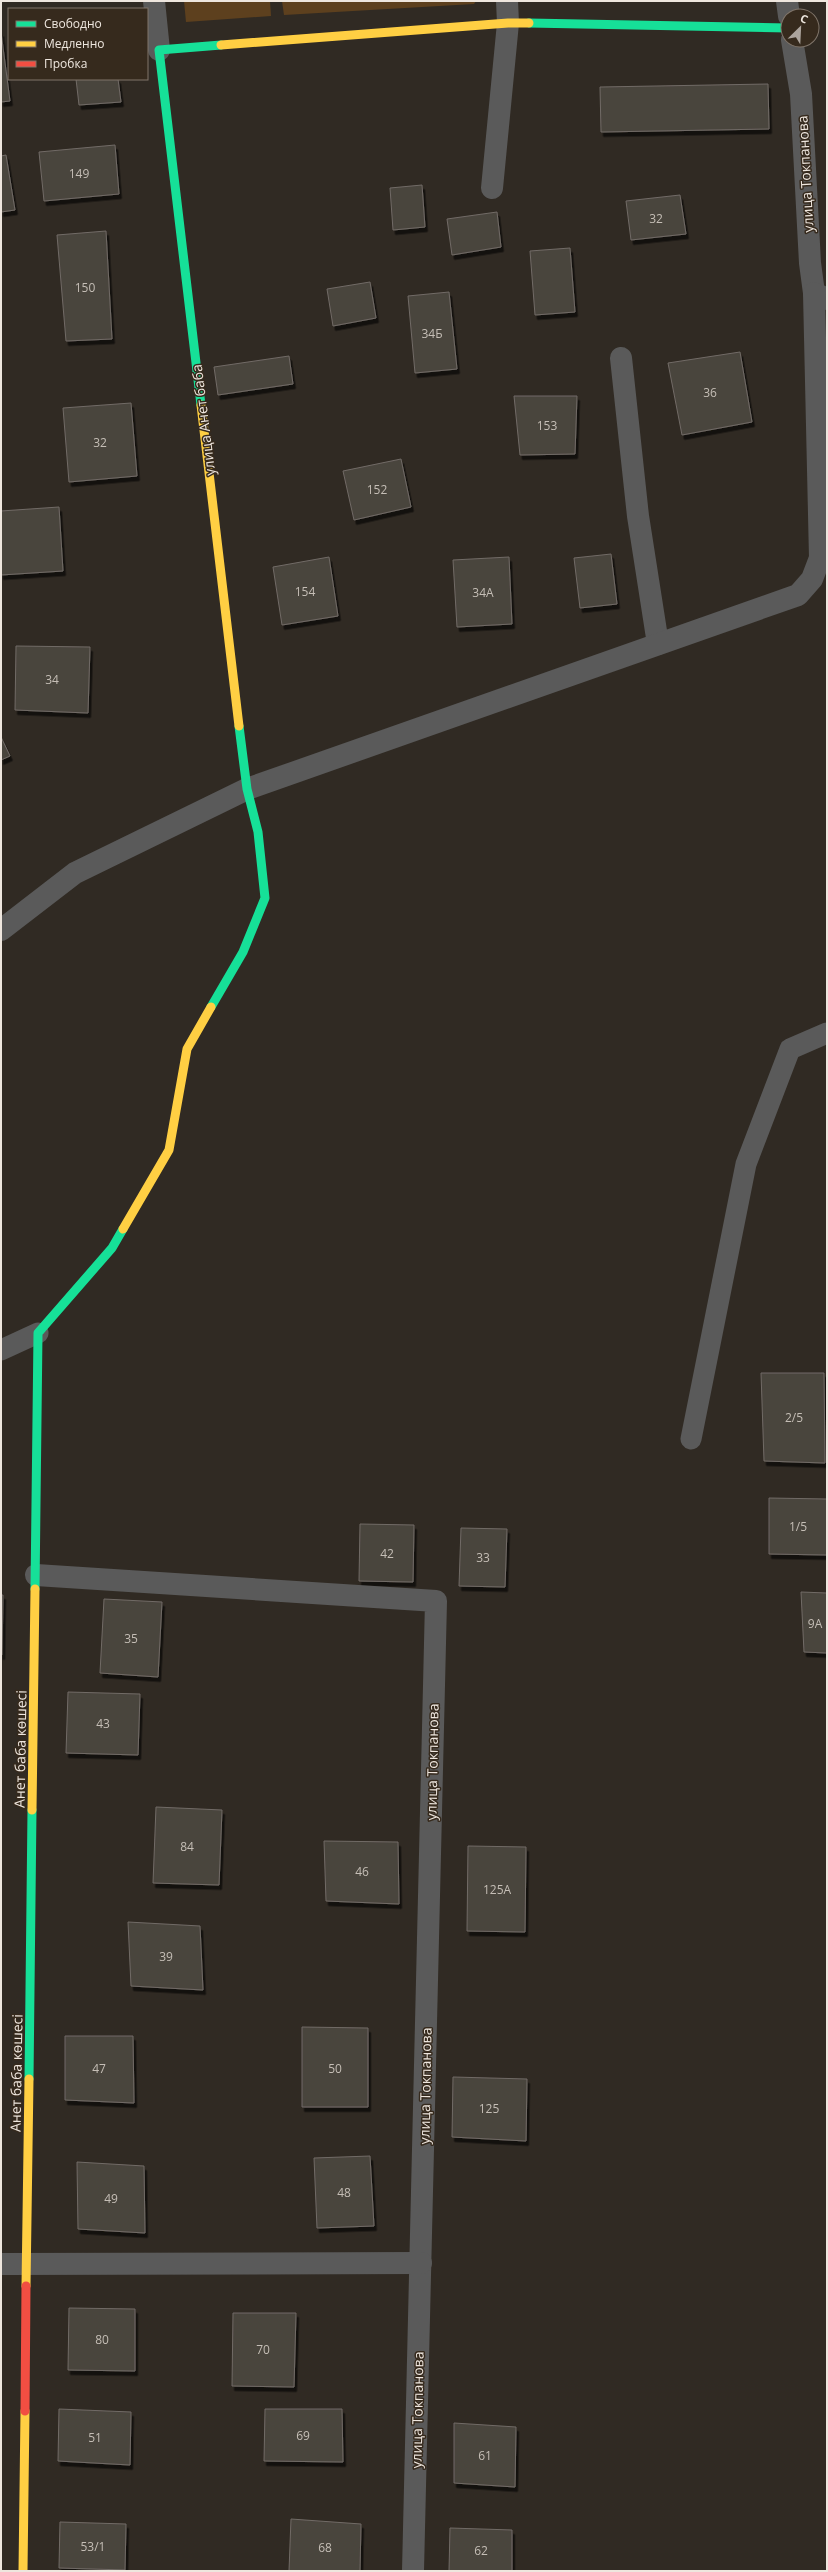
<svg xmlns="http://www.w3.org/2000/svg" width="828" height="2572" font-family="'Open Sans',sans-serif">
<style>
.green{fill:#5d401e}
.building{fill:#4a443e;stroke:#716b66;filter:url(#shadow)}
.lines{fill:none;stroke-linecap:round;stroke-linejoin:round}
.lane{stroke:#5a5a5a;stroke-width:21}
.street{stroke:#5a5a5a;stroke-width:22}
.fast{stroke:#16e098;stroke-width:9}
.slow{stroke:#ffcf43;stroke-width:9}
.jam{stroke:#f24e42;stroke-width:9}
.labels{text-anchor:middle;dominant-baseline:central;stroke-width:3;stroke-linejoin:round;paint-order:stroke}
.number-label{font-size:12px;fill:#c5beb6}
.street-label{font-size:14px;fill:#eee6de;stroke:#362a1d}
</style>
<defs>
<filter id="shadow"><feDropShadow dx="2.5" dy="4.5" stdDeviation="0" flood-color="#0009"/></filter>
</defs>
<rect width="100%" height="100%" fill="#302a23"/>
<g class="green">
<path d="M184,1H270L271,16L186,22Z"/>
<path d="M282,1H476L474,4L284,15Z"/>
</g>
<g class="building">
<path d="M1,32L10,101L1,102Z"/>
<path d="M76,79H118L121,102L79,105Z"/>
<path d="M768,84L769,129L601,132L600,87Z"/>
<path d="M115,145L119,194L44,201L39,152Z"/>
<path d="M6,155L15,210L1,212V156Z"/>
<path d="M422,185L425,227L393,230L390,188Z"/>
<path d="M680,195L686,234L631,240L626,201Z"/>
<path d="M497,212L501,247L452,255L447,219Z"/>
<path d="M106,231L112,339L66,341L57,235Z"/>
<path d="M570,248L575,312L535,315L530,251Z"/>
<path d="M370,282L376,318L333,326L327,289Z"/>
<path d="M449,292L457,369L415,373L408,296Z"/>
<path d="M740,352L752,422L682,435L668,363Z"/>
<path d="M289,356L293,384L218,395L214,367Z"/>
<path d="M514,396H577L575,454L520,455Z"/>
<path d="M131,403L137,476L69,482L63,408Z"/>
<path d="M401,459L411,507L354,520L343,471Z"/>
<path d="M59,507L63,571L1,575V511Z"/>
<path d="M611,554L617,604L580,608L574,558Z"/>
<path d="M329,557L338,616L282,625L273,567Z"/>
<path d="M509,557L512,624L457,627L453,560Z"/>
<path d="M16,646L90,647L88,713L15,710Z"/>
<path d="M1,737L10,756L1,760Z"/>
<path d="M761,1373H824L825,1463L764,1461Z"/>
<path d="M769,1498L827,1499V1555L769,1554Z"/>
<path d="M360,1524L414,1525L413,1582L359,1581Z"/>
<path d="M461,1528L507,1529L505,1587L459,1586Z"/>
<path d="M801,1592L827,1593V1653L804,1652Z"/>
<path d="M1,1595H3L2,1655H1Z"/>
<path d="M104,1599L162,1602L158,1677L100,1673Z"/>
<path d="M68,1692L140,1694L138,1755L66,1753Z"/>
<path d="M156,1807L222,1810L219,1885L153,1883Z"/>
<path d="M324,1841L398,1842L399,1904L326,1901Z"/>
<path d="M468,1846L526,1847L525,1932L467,1931Z"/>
<path d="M128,1922L200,1926L203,1990L131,1986Z"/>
<path d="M302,2027L368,2028V2107H302Z"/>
<path d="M65,2036H133L134,2103L65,2100Z"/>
<path d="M453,2077L527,2079L526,2141L452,2137Z"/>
<path d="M370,2156L374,2226L317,2228L314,2158Z"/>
<path d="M77,2162L144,2166L145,2233L78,2229Z"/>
<path d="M69,2308L135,2309V2371L68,2370Z"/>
<path d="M233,2313H296L294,2387L232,2386Z"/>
<path d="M59,2409L131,2412L130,2465L58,2461Z"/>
<path d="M265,2409H342L343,2462L264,2461Z"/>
<path d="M454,2423L516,2427L515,2487L454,2483Z"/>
<path d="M291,2519L361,2524L360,2571H289Z"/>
<path d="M60,2522L126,2524L125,2570L59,2568Z"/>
<path d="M450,2528L512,2530V2571H449Z"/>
</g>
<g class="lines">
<g class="lane">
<path d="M1,1350L38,1333"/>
<path d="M691,1439L746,1164L790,1049L827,1033"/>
</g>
<g class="street">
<path d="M154,1L159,50"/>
<path d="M787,1L789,16"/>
<path d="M792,40L801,94L810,263L814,293L827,299"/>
<path d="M492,188L508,23L507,1"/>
<path d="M621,358L638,516L658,644"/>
<path d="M1,930L75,873L247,789L798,595L812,579L820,558L814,293"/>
<path d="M36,1575L436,1601L413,2571"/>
<path d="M1,2264L421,2263"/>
</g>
<g class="fast">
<path d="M529,23L788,28"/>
<path d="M201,405L159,50L221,45"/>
<path d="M211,1007L243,952L265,898L258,832L247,789L239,726"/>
<path d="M35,1589L38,1333L112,1248L123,1229"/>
<path d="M29,2079L32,1810"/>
</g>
<g class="slow">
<path d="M221,45L508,23H529"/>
<path d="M201,405L239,726"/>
<path d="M123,1229L169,1150L187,1049L211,1007"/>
<path d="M32,1810L35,1589"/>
<path d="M26,2286L29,2079"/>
<path d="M23,2571L25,2411"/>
</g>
<path class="jam" d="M25,2411L26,2286"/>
</g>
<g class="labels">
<g class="number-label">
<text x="79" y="173">149</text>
<text x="656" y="218">32</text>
<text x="85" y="287">150</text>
<text x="432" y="333">34Б</text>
<text x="710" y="392">36</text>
<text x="547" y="425">153</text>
<text x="100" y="442">32</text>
<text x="377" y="489">152</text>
<text x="305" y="591">154</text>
<text x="483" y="592">34А</text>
<text x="52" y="679">34</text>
<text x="794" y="1417">2/5</text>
<text x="798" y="1526">1/5</text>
<text x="387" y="1553">42</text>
<text x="483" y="1557">33</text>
<text x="815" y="1623">9А</text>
<text x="131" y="1638">35</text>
<text x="103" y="1723">43</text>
<text x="187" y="1846">84</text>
<text x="362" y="1871">46</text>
<text x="497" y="1889">125А</text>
<text x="166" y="1956">39</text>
<text x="99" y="2068">47</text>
<text x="335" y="2068">50</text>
<text x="489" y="2108">125</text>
<text x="344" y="2192">48</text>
<text x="111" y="2198">49</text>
<text x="102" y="2339">80</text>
<text x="263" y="2349">70</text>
<text x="303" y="2435">69</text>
<text x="95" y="2437">51</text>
<text x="485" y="2455">61</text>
<text x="93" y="2546">53/1</text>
<text x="325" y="2547">68</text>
<text x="481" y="2550">62</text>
</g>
<g class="street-label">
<text transform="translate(805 174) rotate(-93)">улица Токпанова</text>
<text transform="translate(203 420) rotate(-97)">улица Анет баба</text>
<text transform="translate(20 1749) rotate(-89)">Анет баба көшесі</text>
<text transform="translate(432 1762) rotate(-89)">улица Токпанова</text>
<text transform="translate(16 2073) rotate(-89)">Анет баба көшесі</text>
<text transform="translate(425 2086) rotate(-89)">улица Токпанова</text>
<text transform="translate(417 2410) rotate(-89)">улица Токпанова</text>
</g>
</g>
<rect width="828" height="2572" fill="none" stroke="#eee6de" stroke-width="4"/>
<rect x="8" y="8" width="140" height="72" fill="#362a1d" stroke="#80756a"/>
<rect x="16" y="21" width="20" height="6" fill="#16e098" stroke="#80756a"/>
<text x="44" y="28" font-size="12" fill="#eee6de">Свободно</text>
<rect x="16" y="41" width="20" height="6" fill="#ffcf43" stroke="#80756a"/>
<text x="44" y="48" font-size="12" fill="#eee6de">Медленно</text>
<rect x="16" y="61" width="20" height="6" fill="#f24e42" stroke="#80756a"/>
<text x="44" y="68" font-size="12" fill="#eee6de">Пробка</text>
<g transform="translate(800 28) rotate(24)"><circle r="19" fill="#362a1d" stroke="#80756a"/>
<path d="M0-3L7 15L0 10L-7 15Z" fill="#aca49d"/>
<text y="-6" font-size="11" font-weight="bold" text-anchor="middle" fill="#eee6de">С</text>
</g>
</svg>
